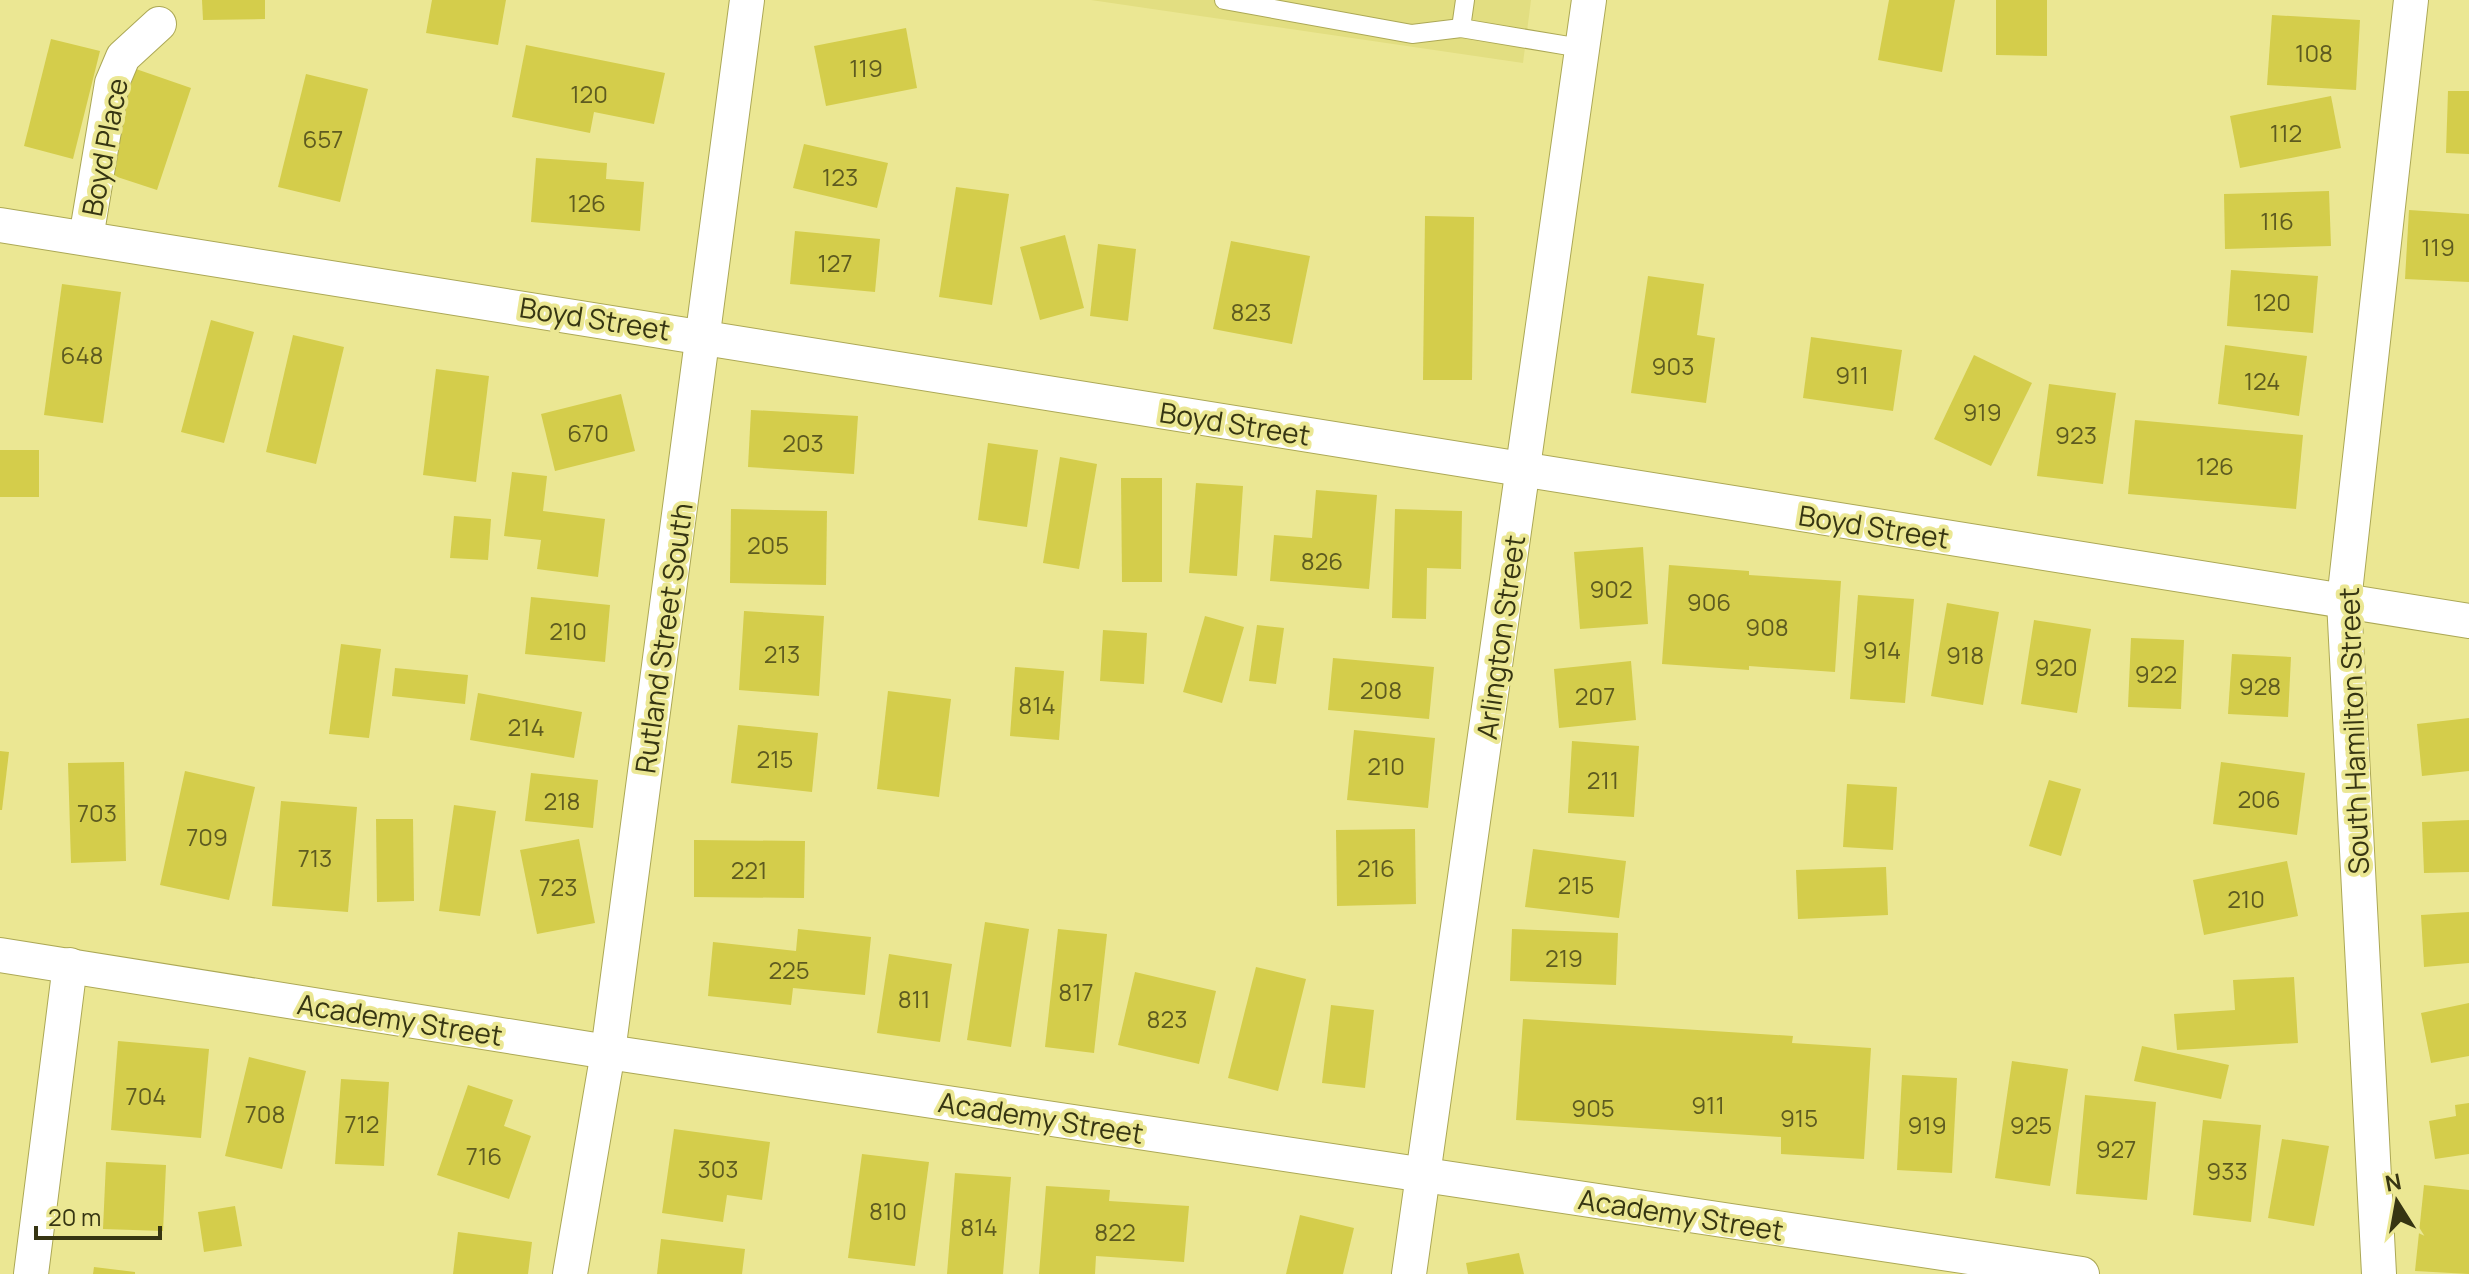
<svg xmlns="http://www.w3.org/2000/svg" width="2469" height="1274" font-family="Manrope,sans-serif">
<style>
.built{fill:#e2de81}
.building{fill:#d4cd4b}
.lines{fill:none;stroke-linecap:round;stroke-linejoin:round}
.service-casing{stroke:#aca855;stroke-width:20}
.minor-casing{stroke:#aca855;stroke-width:36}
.service{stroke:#fff;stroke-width:18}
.minor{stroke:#fff;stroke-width:34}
.labels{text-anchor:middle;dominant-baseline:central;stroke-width:8;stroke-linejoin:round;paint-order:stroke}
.number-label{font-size:24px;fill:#5e5b20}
.street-label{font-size:28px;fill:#363512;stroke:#ebe793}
</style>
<rect width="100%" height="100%" fill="#ebe793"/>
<path class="built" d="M1091,0H1531L1523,63Z"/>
<g class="building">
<path d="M202,0H265V19L203,20Z"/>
<path d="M432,0H506L498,45L426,33Z"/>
<path d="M1889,0H1955L1942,72L1878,60Z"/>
<path d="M1996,0H2047V56L1996,55Z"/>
<path d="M2272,15L2360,20L2356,90L2267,85Z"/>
<path d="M906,28L917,88L826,106L814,46Z"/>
<path d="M51,39L100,51L73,159L24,146Z"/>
<path d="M526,45L665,73L654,124L594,112L590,133L512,117Z"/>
<path d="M136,69L191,88L157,190L102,172Z"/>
<path d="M306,74L368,89L340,202L278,187Z"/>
<path d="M2448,91H2469V154L2446,153Z"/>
<path d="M2331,96L2341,148L2240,168L2230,116Z"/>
<path d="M804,144L888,163L877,208L793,188Z"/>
<path d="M536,158L607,163L606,179L644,182L640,231L531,222Z"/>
<path d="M956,187L1009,194L992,305L939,297Z"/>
<path d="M2329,191L2331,246L2225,249L2224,194Z"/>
<path d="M2409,210L2469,214V282L2405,279Z"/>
<path d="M1425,216L1474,217L1472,380H1423Z"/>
<path d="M795,231L880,239L875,292L790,284Z"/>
<path d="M1065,235L1084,308L1040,320L1020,247Z"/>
<path d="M1231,241L1310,256L1292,344L1213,329Z"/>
<path d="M1098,244L1136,249L1128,321L1090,316Z"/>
<path d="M2231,270L2318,276L2313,333L2227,326Z"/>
<path d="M1648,276L1704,284L1697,335L1715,338L1706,403L1631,393Z"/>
<path d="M62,284L121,292L103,423L44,415Z"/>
<path d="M211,320L254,332L224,443L181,432Z"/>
<path d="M293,335L344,347L316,464L266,452Z"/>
<path d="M1811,337L1902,350L1893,411L1803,398Z"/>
<path d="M2225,345L2307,356L2299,416L2218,404Z"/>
<path d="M1974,355L2032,383L1991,466L1934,439Z"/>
<path d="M436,369L489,376L476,482L423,475Z"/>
<path d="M2049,384L2116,393L2103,484L2037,476Z"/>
<path d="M621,394L635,451L555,471L541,414Z"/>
<path d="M751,410L858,416L854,474L748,467Z"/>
<path d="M2135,420L2303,435L2296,509L2128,494Z"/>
<path d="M988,443L1038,450L1027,527L978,520Z"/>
<rect x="0" y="450" width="39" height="47"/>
<path d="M1060,457L1097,464L1079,569L1043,563Z"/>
<path d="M512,472L547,476L543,511L605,519L598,577L537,569L541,540L504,536Z"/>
<path d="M1121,478H1162V582H1122Z"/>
<path d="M1196,483L1243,486L1237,576L1189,573Z"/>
<path d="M1316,490L1377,495L1369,589L1270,581L1274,535L1312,538Z"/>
<path d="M731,509L827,511L826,585L730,583Z"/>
<path d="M1395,509L1462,511L1461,569L1427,568L1426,619L1392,618Z"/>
<path d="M454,516L491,519L488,560L450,558Z"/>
<path d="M1643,547L1648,624L1580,629L1574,552Z"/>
<path d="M1669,565L1749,571V575L1841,581L1835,672L1749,666V670L1662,664Z"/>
<path d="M1858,595L1914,599L1905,703L1850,699Z"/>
<path d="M531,597L610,605L605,662L525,654Z"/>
<path d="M1947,603L1999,612L1983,705L1931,696Z"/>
<path d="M744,611L824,616L819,696L739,690Z"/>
<path d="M1205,616L1244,627L1222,703L1183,692Z"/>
<path d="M2034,620L2091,629L2077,713L2021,704Z"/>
<path d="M1257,625L1284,628L1276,684L1249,681Z"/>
<path d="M1103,630L1147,633L1144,684L1100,681Z"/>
<path d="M2131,638L2184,640L2181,709L2128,707Z"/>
<path d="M341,644L381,649L369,738L329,734Z"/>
<path d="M2232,654L2291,657L2288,717L2228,714Z"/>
<path d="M1333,658L1434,667L1429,719L1328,710Z"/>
<path d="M1631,661L1636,720L1559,728L1554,669Z"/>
<path d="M1015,667L1064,671L1059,740L1010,736Z"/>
<path d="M395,668L468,675L465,704L392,696Z"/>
<path d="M888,691L951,699L939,797L877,789Z"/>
<path d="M478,693L582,712L574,758L470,740Z"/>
<path d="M2469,718V771L2422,776L2417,724Z"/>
<path d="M738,725L818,733L812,792L731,783Z"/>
<path d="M1354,730L1435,738L1428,808L1347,800Z"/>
<path d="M1572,741L1639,746L1634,817L1568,813Z"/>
<path d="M0,751L9,752L2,810H0Z"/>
<path d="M124,762L126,861L71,863L68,763Z"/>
<path d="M2221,762L2305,773L2297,835L2213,824Z"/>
<path d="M185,771L255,787L229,900L160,885Z"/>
<path d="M531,773L598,780L593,828L525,821Z"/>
<path d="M2049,780L2081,789L2061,856L2029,846Z"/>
<path d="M1847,784L1897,787L1893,850L1843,847Z"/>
<path d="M281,801L357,807L348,912L272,906Z"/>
<path d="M454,805L496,811L480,916L439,911Z"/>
<path d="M376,819H413L414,901L377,902Z"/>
<path d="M2469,820V872L2424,873L2422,822Z"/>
<path d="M1415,829L1416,904L1337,906L1336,830Z"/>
<path d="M579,839L595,923L537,934L520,850Z"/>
<path d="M694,840L805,841L804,898L694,897Z"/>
<path d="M1533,849L1626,861L1619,918L1525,907Z"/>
<path d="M2287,861L2298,916L2204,935L2193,880Z"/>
<path d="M1886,867L1888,915L1798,919L1796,870Z"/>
<path d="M2469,912V963L2424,967L2421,915Z"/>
<path d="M985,922L1029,929L1011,1047L967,1040Z"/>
<path d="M798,929L871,937L865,995L793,988L791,1005L708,996L713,942L796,951Z"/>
<path d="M1058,929L1107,934L1094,1053L1045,1047Z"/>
<path d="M1512,929L1618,933L1616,985L1510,981Z"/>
<path d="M889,954L952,964L940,1042L877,1033Z"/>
<path d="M1256,967L1306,979L1278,1091L1228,1078Z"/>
<path d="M1135,972L1216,991L1199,1064L1118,1045Z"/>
<path d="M2294,977L2298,1043L2177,1050L2174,1014L2235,1010L2233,980Z"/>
<path d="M2469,1003V1056L2431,1063L2421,1013Z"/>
<path d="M1331,1005L1374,1010L1365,1088L1322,1083Z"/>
<path d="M1523,1019L1793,1036L1792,1043L1871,1048L1864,1159L1781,1154V1137L1516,1120Z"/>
<path d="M118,1041L209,1049L201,1138L111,1130Z"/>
<path d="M2142,1046L2229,1065L2221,1099L2134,1081Z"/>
<path d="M249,1057L306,1071L282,1169L225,1156Z"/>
<path d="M2012,1061L2068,1069L2050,1186L1995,1178Z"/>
<path d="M1902,1075L1957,1078L1952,1173L1897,1170Z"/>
<path d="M341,1079L389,1082L384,1166L335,1164Z"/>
<path d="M468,1085L513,1100L504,1126L531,1136L509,1199L437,1175Z"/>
<path d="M2085,1095L2156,1102L2147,1200L2076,1194Z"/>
<path d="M2469,1103V1154L2435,1159L2429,1121L2456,1116L2455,1105Z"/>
<path d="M2203,1120L2261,1125L2251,1222L2193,1215Z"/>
<path d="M674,1129L770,1142L762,1200L727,1195L723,1222L662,1213Z"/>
<path d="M2282,1139L2329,1146L2314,1226L2268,1218Z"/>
<path d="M862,1154L929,1162L915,1266L848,1258Z"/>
<path d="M106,1162L166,1165L163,1231L103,1229Z"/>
<path d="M955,1173L1011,1177L1003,1274H947Z"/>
<path d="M2424,1185L2469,1190V1274L2415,1271Z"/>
<path d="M1046,1186L1110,1190L1109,1201L1189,1206L1184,1262L1096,1256L1095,1274H1039Z"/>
<path d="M235,1206L242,1246L204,1252L198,1212Z"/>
<path d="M1300,1215L1354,1228L1343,1274H1286Z"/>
<path d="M458,1232L532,1242L528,1274H453Z"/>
<path d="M661,1239L745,1249L742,1274H657Z"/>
<path d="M1519,1253L1524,1274H1468L1466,1263Z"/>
<path d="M94,1267L135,1272V1274H93Z"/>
</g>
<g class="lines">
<defs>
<g id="service">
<path d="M1224,0L1412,34L1461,28"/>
<path d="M1465,0L1461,28L1581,48"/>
</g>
<g id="minor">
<path d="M0,225C823,355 1646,488 2469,621"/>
<path d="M86,238L112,83L123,57L159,24"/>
<path d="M0,955L608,1052L2082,1274"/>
<path d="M31,1274L70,965"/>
<path d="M570,1274L608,1052L747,0"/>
<path d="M1409,1274L1589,0"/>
<path d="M2379,1274L2344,601L2411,0"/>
</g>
</defs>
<use href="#service" class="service-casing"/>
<use href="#minor" class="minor-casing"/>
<use href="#service" class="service"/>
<use href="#minor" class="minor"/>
</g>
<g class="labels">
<g class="number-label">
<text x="2314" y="52">108</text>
<text x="866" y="67">119</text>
<text x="589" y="93">120</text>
<text x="2286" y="132">112</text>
<text x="323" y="138">657</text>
<text x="840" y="176">123</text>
<text x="587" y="202">126</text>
<text x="2277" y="220">116</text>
<text x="2438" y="246">119</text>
<text x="835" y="262">127</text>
<text x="2272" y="301">120</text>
<text x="1251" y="311">823</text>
<text x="82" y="354">648</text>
<text x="1673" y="365">903</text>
<text x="1852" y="374">911</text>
<text x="2262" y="380">124</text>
<text x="1982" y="411">919</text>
<text x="588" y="432">670</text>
<text x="2076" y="434">923</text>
<text x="803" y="442">203</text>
<text x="2215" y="465">126</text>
<text x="768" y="544">205</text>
<text x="1322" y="560">826</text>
<text x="1611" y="588">902</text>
<text x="1709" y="601">906</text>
<text x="1767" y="626">908</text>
<text x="568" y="630">210</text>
<text x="1882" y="649">914</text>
<text x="782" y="653">213</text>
<text x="1965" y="654">918</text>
<text x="2056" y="666">920</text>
<text x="2156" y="673">922</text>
<text x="2260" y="685">928</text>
<text x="1381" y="689">208</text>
<text x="1595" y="695">207</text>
<text x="1037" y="704">814</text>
<text x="526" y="726">214</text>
<text x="775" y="758">215</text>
<text x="1386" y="765">210</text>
<text x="1603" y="779">211</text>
<text x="2259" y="798">206</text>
<text x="562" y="800">218</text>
<text x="97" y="812">703</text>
<text x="207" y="836">709</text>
<text x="315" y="857">713</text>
<text x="1376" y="867">216</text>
<text x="749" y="869">221</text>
<text x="1576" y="884">215</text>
<text x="558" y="886">723</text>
<text x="2246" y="898">210</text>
<text x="1564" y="957">219</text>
<text x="789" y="969">225</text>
<text x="1076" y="991">817</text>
<text x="914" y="998">811</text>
<text x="1167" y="1018">823</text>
<text x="146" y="1095">704</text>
<text x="1708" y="1104">911</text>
<text x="1593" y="1107">905</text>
<text x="265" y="1113">708</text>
<text x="1799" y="1117">915</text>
<text x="362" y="1123">712</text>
<text x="1927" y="1124">919</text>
<text x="2031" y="1124">925</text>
<text x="2116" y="1148">927</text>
<text x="484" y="1155">716</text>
<text x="718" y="1168">303</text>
<text x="2227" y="1170">933</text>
<text x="888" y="1210">810</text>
<text x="979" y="1226">814</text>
<text x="1115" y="1231">822</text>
</g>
<g class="street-label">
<text transform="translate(104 147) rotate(-79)">Boyd Place</text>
<text transform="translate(595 318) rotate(9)">Boyd Street</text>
<text transform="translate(1235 423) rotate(9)">Boyd Street</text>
<text transform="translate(1874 526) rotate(9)">Boyd Street</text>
<text transform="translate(1500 637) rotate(-82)">Arlington Street</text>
<text transform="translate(663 638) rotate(-82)">Rutland Street South</text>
<text transform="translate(2353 731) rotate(-92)">South Hamilton Street</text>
<text transform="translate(400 1019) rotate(9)">Academy Street</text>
<text transform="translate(1041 1117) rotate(9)">Academy Street</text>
<text transform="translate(1681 1214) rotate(9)">Academy Street</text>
</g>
</g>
<g transform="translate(2397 1202) rotate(349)" stroke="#ebe793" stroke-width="6" paint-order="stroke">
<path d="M0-6L14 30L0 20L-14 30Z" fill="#363512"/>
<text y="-12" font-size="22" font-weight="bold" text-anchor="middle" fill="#363512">N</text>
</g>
<path d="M36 1226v12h124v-12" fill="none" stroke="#363512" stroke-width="4"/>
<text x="48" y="1226" font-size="24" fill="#363512" stroke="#ebe793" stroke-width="6" paint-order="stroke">20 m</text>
</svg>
